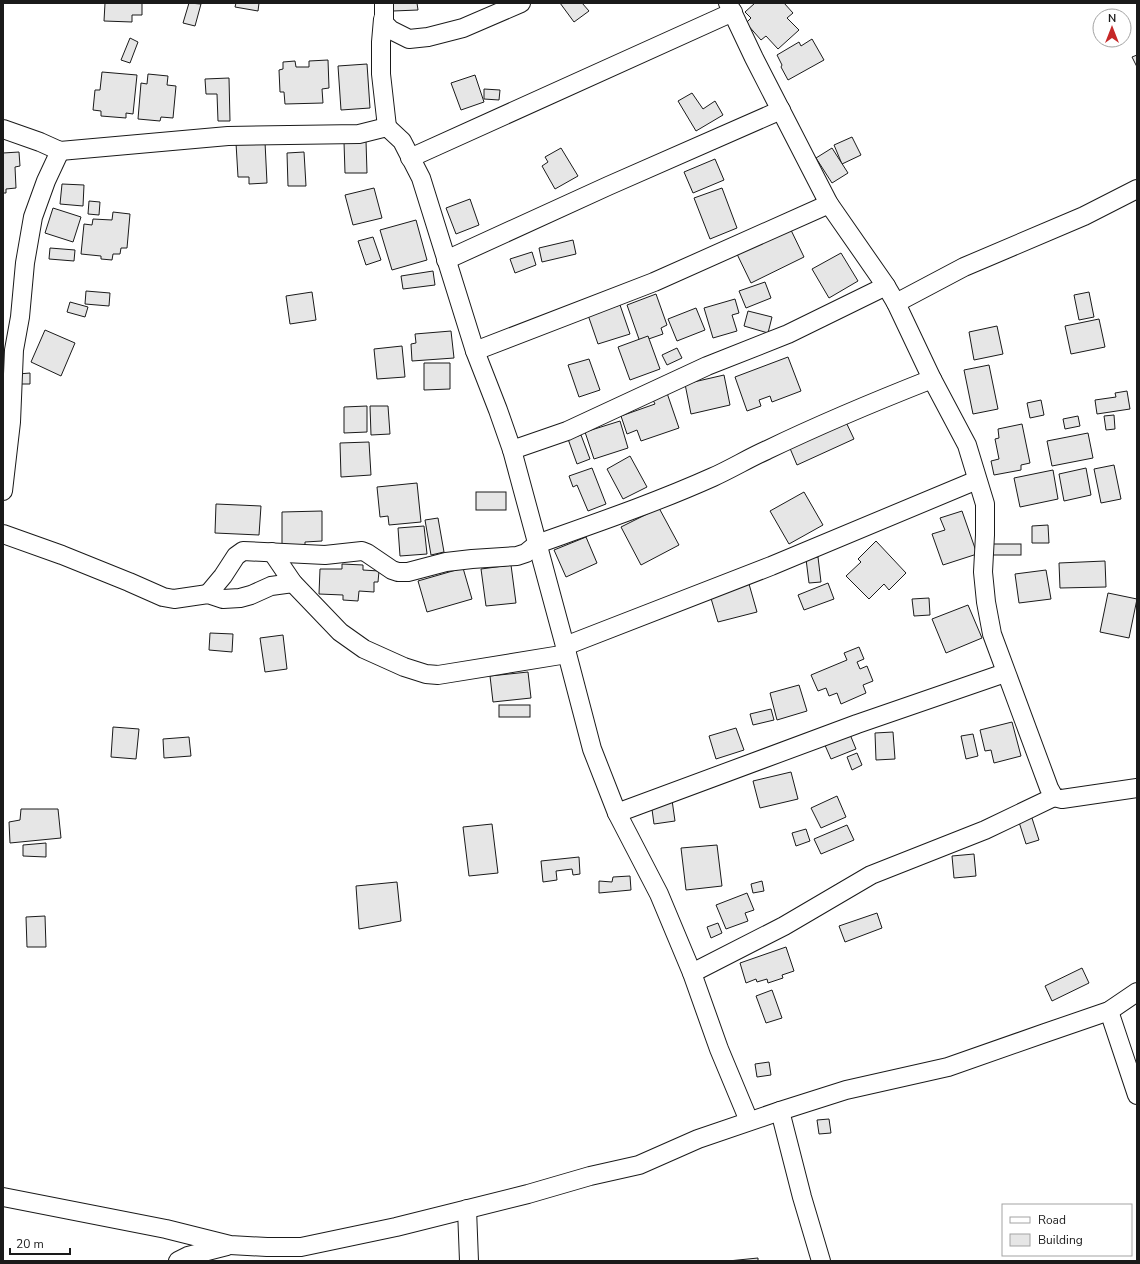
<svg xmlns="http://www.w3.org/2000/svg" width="1140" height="1264" font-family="'Nunito Sans',sans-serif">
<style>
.building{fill:#e6e6e6;stroke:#1a1a1a}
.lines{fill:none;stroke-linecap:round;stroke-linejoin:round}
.minor-casing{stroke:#1a1a1a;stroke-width:20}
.minor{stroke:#fff;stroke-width:18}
</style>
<rect width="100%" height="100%" fill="#fff"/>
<g class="building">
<path d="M105,3H142V15H132V22L104,21Z"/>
<path d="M189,3L201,4L195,26L183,23Z"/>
<path d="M236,3H259L258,11L235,7Z"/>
<path d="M387,3H417L418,10L393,11V8H387Z"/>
<path d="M560,3H582L589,11L574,22Z"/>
<path d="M755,3H784L793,13L787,18L799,30L778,49L766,36L761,40L746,23L751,18L745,12Z"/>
<path d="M130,38L138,42L130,63L121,60Z"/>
<path d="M812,39L824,60L788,80L781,67L782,65L777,55L799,42L801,46Z"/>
<path d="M1137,55V67L1132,57Z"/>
<path d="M328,60L329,88L322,89L323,103L285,104L284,92H280L279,70L283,69V62L295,61L296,67H309V61Z"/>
<path d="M367,64L370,108L341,110L338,66Z"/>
<path d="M102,72L137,75L133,114L126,113V118L101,116V111L93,110L95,90H100Z"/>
<path d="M148,74L168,76L167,85L176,86L173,118L161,117L160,121L138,119L141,83L147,84Z"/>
<path d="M475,75L484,102L461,110L451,83Z"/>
<path d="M229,78L230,121H218L217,94H206L205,79Z"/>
<path d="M484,89L500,90L499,100L484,99Z"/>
<path d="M692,93L703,109L715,101L723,115L696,131L678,101Z"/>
<path d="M852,137L861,155L842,164L834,145Z"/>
<path d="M366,141L367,173H345L344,142Z"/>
<path d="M265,142L267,183L249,184V177H238L236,143Z"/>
<path d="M561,148L578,176L555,189L542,166L548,162L545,157Z"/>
<path d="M832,148L848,173L832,183L816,158Z"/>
<path d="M19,152L20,166L15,167L16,188L6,189V193H3V153Z"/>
<path d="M304,152L306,186H288L287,153Z"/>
<path d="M715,159L724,180L693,193L684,172Z"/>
<path d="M62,184L84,185L83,206L60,204Z"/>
<path d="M374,188L382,218L353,225L345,195Z"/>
<path d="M722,188L737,228L710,239L694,198Z"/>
<path d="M470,199L479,225L456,234L446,208Z"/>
<path d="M89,201L100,202L99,215L88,214Z"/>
<path d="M53,208L81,217L73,242L45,233Z"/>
<path d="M113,212L130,214L127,248H121L120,254H113L112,260L101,259V256L81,254L84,224L92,225L93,219L112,220Z"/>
<path d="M416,220L427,260L392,270L380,230Z"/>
<path d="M789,226L804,257L751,283L736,252Z"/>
<path d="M373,237L381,260L366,265L358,241Z"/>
<path d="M573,240L576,254L542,262L539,248Z"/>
<path d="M50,248L75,250L74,261L49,259Z"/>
<path d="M532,252L536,265L515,273L510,259Z"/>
<path d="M841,253L858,281L829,298L812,269Z"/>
<path d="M433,271L435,285L403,289L401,276Z"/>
<path d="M765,282L771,298L746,308L739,291Z"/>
<path d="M86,291L110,293L109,306L85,304Z"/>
<path d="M312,292L316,320L290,324L286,296Z"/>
<path d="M1089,292L1094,317L1079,320L1074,295Z"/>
<path d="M656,294L667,325L661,328L663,334L640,342L627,305Z"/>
<path d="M735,299L739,313L732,315L737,331L713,338L704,308Z"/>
<path d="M70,302L88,307L85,317L67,312Z"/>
<path d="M620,305L630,334L598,344L588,315Z"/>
<path d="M696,308L705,330L677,341L668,319Z"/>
<path d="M748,311L772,317L768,333L744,326Z"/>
<path d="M1099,319L1105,347L1071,354L1065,326Z"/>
<path d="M997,326L1003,354L974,360L969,332Z"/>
<path d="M45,330L75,343L61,376L31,362Z"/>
<path d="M451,331L454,358L412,361L411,344L416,343L415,334Z"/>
<path d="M648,336L660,369L630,380L618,347Z"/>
<path d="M402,346L405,377L377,379L374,349Z"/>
<path d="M677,348L682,358L667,365L662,355Z"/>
<path d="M788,357L801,391L772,402L770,396L759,400L761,406L747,411L735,377Z"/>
<path d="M589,359L600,390L579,397L568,365Z"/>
<path d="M424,363H450V389L424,390Z"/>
<path d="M989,365L998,409L973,414L964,370Z"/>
<path d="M30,373V384H19L18,374Z"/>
<path d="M724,375L730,405L691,414L685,384Z"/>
<path d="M1127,391L1130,409L1097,414L1095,400L1116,397L1115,393Z"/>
<path d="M667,393L679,428L641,441L637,430L627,434L621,416L655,404L652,398Z"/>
<path d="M1041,400L1044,415L1030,418L1027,403Z"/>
<path d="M367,406V432L344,433V407Z"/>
<path d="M370,406H388L390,434L371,435Z"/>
<path d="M1114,415L1115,429L1106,430L1104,416Z"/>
<path d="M1078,416L1080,426L1065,429L1063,419Z"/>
<path d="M845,420L854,439L797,465L789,446Z"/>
<path d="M620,421L628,448L594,459L585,432Z"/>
<path d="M1022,424L1030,463L1021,465V470L994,475L991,461L999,459L995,439L999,438L998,429Z"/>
<path d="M1088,433L1093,458L1052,466L1047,441Z"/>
<path d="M581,435L590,459L577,464L568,439Z"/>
<path d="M369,442L371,475L341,477L340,443Z"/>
<path d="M630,456L647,487L623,499L607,469Z"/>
<path d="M1114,465L1121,499L1101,503L1094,469Z"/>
<path d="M592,468L606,504L588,511L577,485L573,487L569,476Z"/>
<path d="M1086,468L1091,495L1064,501L1059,474Z"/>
<path d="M1053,470L1058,499L1020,507L1014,478Z"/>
<path d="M417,483L421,522L389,525L388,516L380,517L377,487Z"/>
<rect x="476" y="492" width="30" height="18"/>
<path d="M804,492L823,525L789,544L770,511Z"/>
<path d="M216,504L261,506L259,535L215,533Z"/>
<path d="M659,508L679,545L641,565L621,527Z"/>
<path d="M322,511V541L305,542V548L282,549V512Z"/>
<path d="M962,511L977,554L943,565L932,534L945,530L940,518Z"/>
<path d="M438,518L444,552L431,555L425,520Z"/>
<path d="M1048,525L1049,543H1032V526Z"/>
<path d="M424,526L427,554L400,556L398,528Z"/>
<path d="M586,537L597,563L566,577L554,550Z"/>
<path d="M876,541L906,573L889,590L884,584L869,599L846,576L861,562L858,559Z"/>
<rect x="990" y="544" width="31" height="11"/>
<path d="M818,557L821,582L809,583L806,559Z"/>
<path d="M1105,561L1106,587L1060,588L1059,563Z"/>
<path d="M342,564L363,565V570L379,571L378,582H374V592L359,591L358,601L343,600V595L319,594L320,569H342Z"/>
<path d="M511,565L516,603L486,606L481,569Z"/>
<path d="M463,568L472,599L427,612L418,581Z"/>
<path d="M1046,570L1051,599L1019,603L1015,574Z"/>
<path d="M828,583L834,599L804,610L798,595Z"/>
<path d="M749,584L757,612L718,622L710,595Z"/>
<path d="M1108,593L1137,599L1129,638L1100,632Z"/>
<path d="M929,598L930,615L914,616L912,599Z"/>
<path d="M968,605L982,638L946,653L932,619Z"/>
<path d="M210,633L233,634L232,652L209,650Z"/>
<path d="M283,635L287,669L265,672L260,638Z"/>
<path d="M859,647L864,659L857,662L860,669L867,666L873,681L863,685L866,693L841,704L837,693L829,696L826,688L818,691L811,675L847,660L844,653Z"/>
<path d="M528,672L531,698L493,702L490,676Z"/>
<path d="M799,685L807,711L777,720L770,693Z"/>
<rect x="499" y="705" width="31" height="12"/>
<path d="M771,709L774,720L753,725L750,714Z"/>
<path d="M1012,722L1021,756L994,763L991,750L985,751L980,730Z"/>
<path d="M113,727L139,729L136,759L111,757Z"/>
<path d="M736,728L744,750L716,759L709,736Z"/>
<path d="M849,732L856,749L831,759L824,743Z"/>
<path d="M893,732L895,759L876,760L875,733Z"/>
<path d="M973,734L978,756L966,759L961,736Z"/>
<path d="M189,737L191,756L164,758L163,739Z"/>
<path d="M857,753L862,765L852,770L847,757Z"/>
<path d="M791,772L798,799L760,808L753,781Z"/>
<path d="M837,796L846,817L821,828L811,808Z"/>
<path d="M672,800L675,821L654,824L651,802Z"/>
<path d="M21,809H58L61,838L10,843L9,822L20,820Z"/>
<path d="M1031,815L1039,840L1026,844L1018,819Z"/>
<path d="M492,824L498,873L469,876L463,827Z"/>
<path d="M847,825L854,840L821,854L814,839Z"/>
<path d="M806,829L810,841L796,846L792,833Z"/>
<path d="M46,843V857L23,856V845Z"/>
<path d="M717,845L722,886L686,890L681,848Z"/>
<path d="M974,854L976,876L954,878L952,856Z"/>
<path d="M579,857L580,874L573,875L572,869L556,871L557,880L543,882L541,861Z"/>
<path d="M630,876L631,890L599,893V881L612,882L613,877Z"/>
<path d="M762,881L764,891L753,893L751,884Z"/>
<path d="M397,882L401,921L359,929L356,886Z"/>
<path d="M747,893L754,910L745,913L748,921L726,929L716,905Z"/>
<path d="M877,913L882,928L845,942L839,926Z"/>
<path d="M45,916L46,947H27L26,917Z"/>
<path d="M718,923L722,933L711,938L707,927Z"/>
<path d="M786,947L794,971L782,975L783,978L768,983L767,979L757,982L756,979L746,983L740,963Z"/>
<path d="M1082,968L1089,983L1052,1001L1045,986Z"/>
<path d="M772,990L782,1018L766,1023L756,996Z"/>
<path d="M769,1062L771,1075L757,1077L755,1064Z"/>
<path d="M829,1119L831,1133L819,1134L817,1120Z"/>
<path d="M758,1258V1261H728Z"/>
</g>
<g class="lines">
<defs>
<g id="minor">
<path d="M384,3V23L391,30L409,39L428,37L463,28L521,3"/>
<path d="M728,3L754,58L829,204L886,286L896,303L932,379L967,445L985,504V535L983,572L986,602L992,634L1049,788L1054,797L1062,799L1137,788"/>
<path d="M383,19L381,42V74L387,127"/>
<path d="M3,129L40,142L60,151L228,136L359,134L387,127L402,141L421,178L475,351L498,410L512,450L565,646L592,749L617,813L659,894L692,973L719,1049L749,1121"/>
<path d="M410,158L733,12"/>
<path d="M446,260L608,186L781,110"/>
<path d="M896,303L964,267L1084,216L1137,189"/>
<path d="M475,351L654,282L829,204"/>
<path d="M512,450L567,431L707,366L788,334L886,286"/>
<path d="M3,491L11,422L14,350L20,317L25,263L33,217L46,181L60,151"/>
<path d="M3,534L62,555L129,582L163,597L174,599L208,594L223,599L240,598L251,595L271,586L293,583"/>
<path d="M272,552L293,583L340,632L364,649L404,667L426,674L438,675L567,654"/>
<path d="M208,594L223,576L236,556L243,551L325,555L362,551L367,553L392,570L398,572H408L446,562L472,559L517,556L526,553L537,544C596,523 655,503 713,477C731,469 749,458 767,450C821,424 876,401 932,379"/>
<path d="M565,646L771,566L977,480"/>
<path d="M617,813L857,724L1005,673"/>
<path d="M692,973L784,926L871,875L985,830L1054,797"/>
<path d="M1109,1011L1137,1095"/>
<path d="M780,1111L802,1197L821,1261"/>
<path d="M3,1197L166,1229L230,1245L267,1247H301L396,1227L528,1194L590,1176L639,1165L698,1139L780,1111L846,1090L948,1067L1045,1033L1109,1011L1137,992"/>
<path d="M467,1209L469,1261"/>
<path d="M178,1261L188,1256L227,1246"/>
</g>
</defs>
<use href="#minor" class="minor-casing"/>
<use href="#minor" class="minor"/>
</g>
<rect width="1140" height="1264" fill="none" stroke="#1a1a1a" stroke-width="8"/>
<rect x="1002" y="1204" width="130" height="52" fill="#ffffff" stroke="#a3a3a3"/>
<rect x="1010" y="1217" width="20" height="6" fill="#ffffff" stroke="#a3a3a3"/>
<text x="1038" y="1224" font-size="12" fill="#1a1a1a">Road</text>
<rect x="1010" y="1234" width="20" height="12" fill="#e6e6e6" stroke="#a3a3a3"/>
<text x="1038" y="1244" font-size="12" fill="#1a1a1a">Building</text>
<g transform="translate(1112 28)"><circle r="19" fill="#ffffff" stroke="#a3a3a3"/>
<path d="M0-3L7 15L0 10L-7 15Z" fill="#c62828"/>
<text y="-6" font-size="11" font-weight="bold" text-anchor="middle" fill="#1a1a1a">N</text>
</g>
<path d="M10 1248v6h60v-6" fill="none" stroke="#1a1a1a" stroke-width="2"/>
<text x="16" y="1248" font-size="12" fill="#1a1a1a" stroke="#ffffff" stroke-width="3" paint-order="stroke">20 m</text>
</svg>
